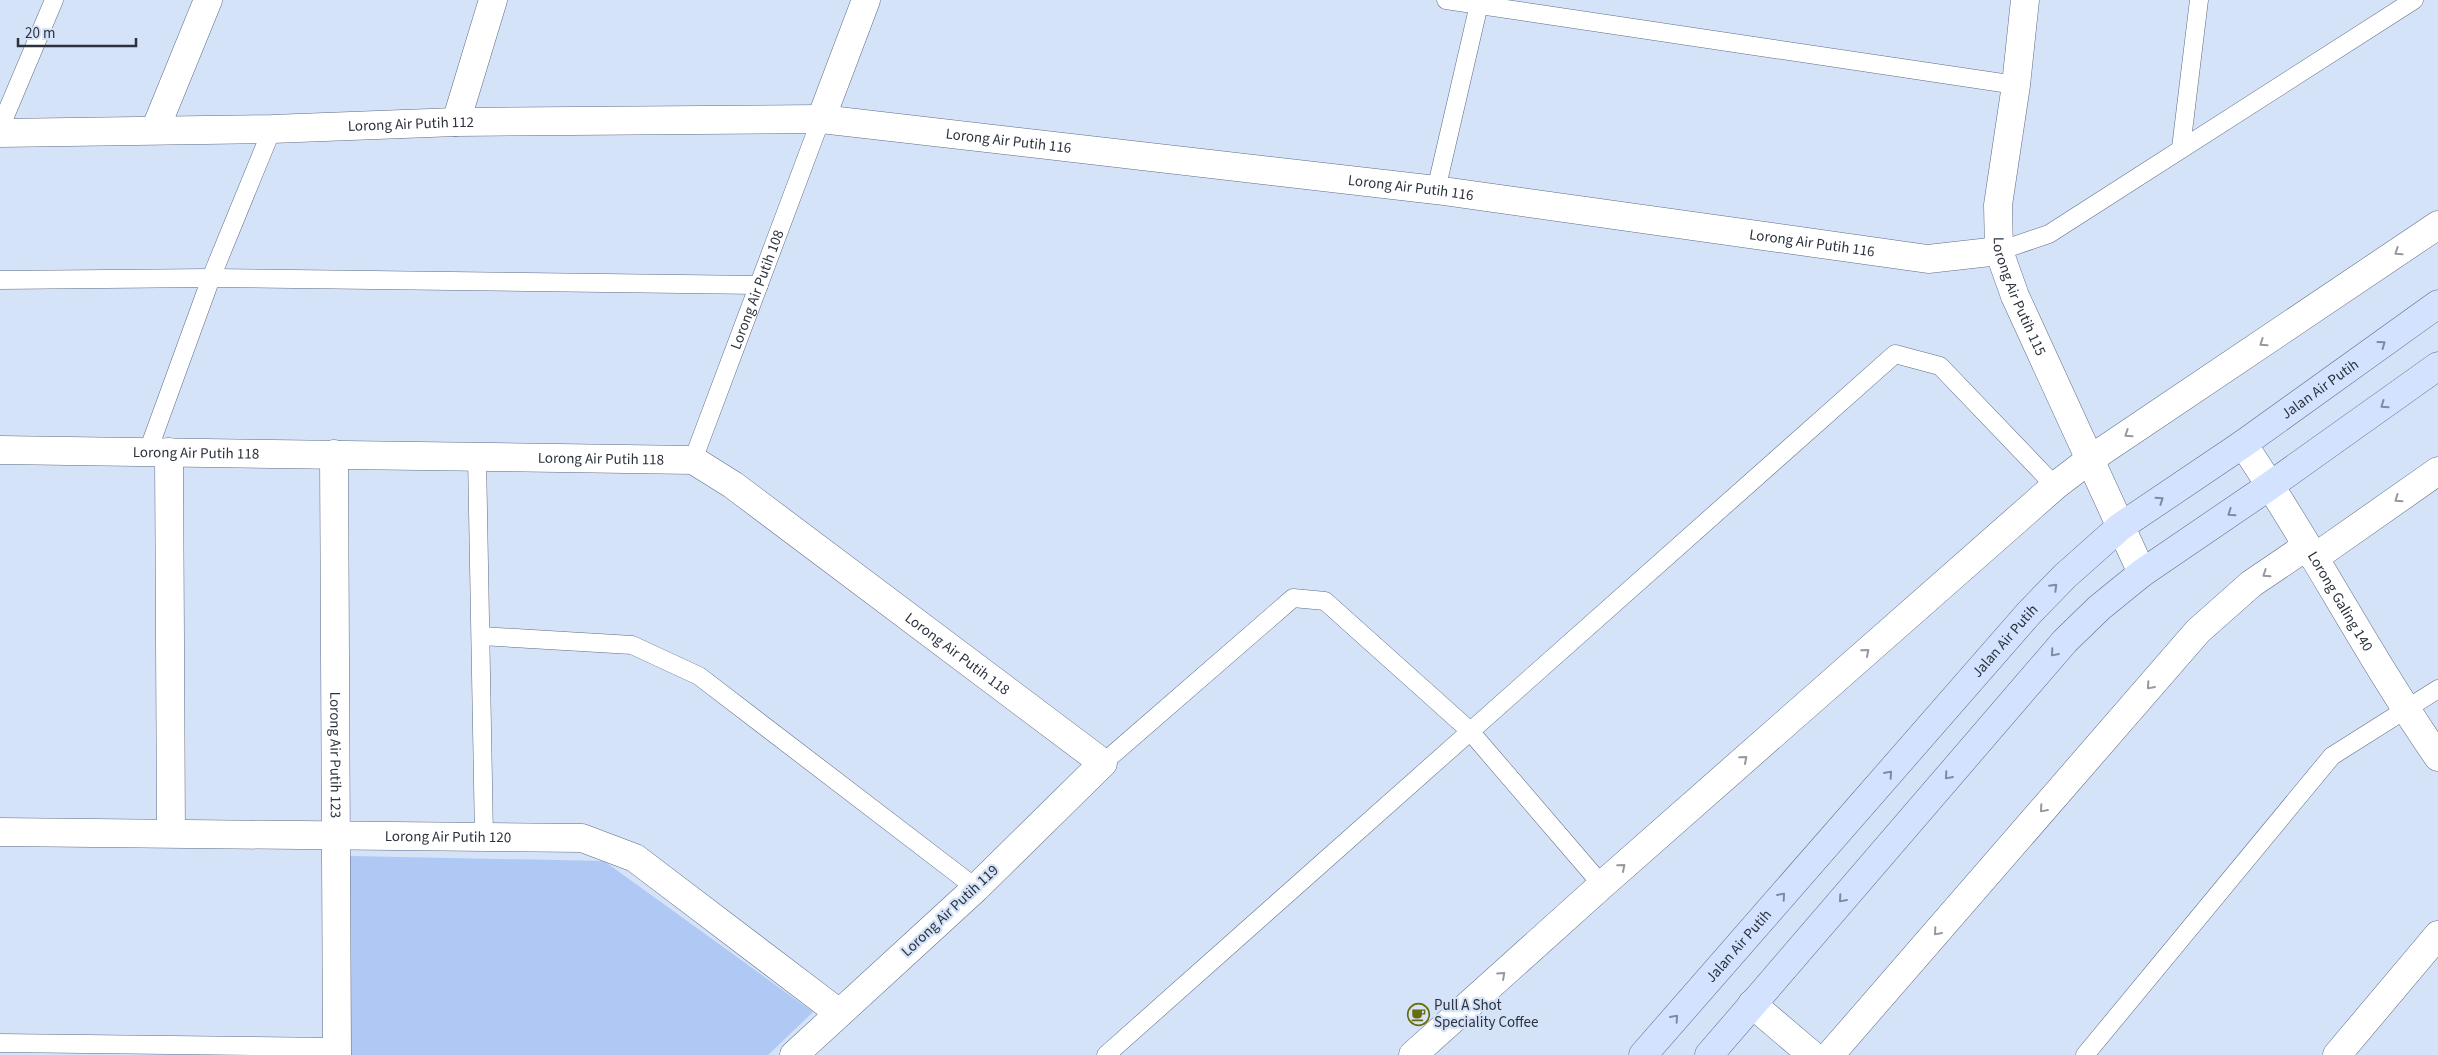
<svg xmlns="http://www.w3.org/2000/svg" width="2438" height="1055" font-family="'Source Sans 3',sans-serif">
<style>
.green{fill:#afc8f4}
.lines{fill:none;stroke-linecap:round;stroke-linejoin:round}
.lane-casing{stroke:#5e6c85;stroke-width:19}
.street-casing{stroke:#5e6c85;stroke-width:29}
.secondary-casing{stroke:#5e6c85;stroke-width:29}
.lane{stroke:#fff;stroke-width:18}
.street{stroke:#fff;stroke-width:28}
.secondary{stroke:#d2e2ff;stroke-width:28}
.oneway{stroke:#96989e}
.oneway2{stroke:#7f8a9e}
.labels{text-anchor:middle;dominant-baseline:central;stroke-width:4.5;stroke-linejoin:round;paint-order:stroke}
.street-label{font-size:15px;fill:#2c323d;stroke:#d5e3f9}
.poi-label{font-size:15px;fill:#2c323d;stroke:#d5e3f9;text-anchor:start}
</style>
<rect width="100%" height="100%" fill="#d5e3f9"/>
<path class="green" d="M350,856L604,861L813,1012L768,1055H350Z"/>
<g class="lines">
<defs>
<g id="lane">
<path d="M1446,0L2016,85"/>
<path d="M0,128L54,0"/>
<path d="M2181,148L2199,0"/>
<path d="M1436,190L1480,0"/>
<path d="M1999,251L2049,234L2414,0"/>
<path d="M0,280L211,278L759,285"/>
<path d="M148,451L211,278L272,129"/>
<path d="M477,456L484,837"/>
<path id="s1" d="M693,460L821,119"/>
<path d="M481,636L632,645L699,676L976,888"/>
<path d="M1103,763L1293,598L1325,601L1469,730L1602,885"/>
<path d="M0,1043L337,1047"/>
<path d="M1106,1055L1895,354L1940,366L2055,486"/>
<path d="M2085,1055L2332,756L2438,689"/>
</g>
<g id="street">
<path id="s2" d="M2025,0L2016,85L1998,205L1999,251L2015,296L2142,573"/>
<path d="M821,119L866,0"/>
<path d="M456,122L493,0"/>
<path d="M155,130L208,0"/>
<path id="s3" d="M0,133L272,129L456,122L821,119L1436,190L1928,259L1999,251"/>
<path id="s4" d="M2243,444C2312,546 2368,656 2438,757"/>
<path id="s5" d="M0,450L693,460L733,485L1103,763L976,888L794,1055"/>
<path d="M169,452L171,833"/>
<path id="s6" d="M334,454L337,1055"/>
<path d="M2314,558L2438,471"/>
<path id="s7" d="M0,832L582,838L635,858L839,1013"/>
<path d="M1752,1004L1812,1055"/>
<path d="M1413,1055L1602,885L2055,486L2089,460L2438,225"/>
<path d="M1830,1055L2198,631L2251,584L2307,546"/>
<path d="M2337,1055L2438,935"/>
</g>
<g id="secondary">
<path id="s8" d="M1643,1055L2029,613L2065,576L2120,527L2243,444L2438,304"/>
<path d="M1709,1055L2065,641L2099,608L2142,573L2271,485L2438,366"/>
</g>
</defs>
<use href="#lane" class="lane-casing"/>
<use href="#street" class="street-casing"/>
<use href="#secondary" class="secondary-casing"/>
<use href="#lane" class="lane"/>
<use href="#street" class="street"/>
<use href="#secondary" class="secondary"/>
</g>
<defs><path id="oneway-chevron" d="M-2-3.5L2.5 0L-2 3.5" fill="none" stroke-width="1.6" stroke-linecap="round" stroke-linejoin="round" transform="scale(1.25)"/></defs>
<g class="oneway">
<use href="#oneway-chevron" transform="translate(2398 252) rotate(146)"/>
<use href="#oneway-chevron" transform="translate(2263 343) rotate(146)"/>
<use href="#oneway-chevron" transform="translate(2128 434) rotate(146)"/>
<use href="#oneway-chevron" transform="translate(2398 499) rotate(145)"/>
<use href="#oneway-chevron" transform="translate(2266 574) rotate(146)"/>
<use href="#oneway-chevron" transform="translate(1866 652) rotate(-41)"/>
<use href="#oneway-chevron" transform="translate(2150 686) rotate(131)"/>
<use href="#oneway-chevron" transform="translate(1744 759) rotate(-41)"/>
<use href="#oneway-chevron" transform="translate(2043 809) rotate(131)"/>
<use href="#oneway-chevron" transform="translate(1622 867) rotate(-41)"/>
<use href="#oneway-chevron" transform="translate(1937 932) rotate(131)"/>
<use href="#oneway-chevron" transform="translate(1502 975) rotate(-42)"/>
</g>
<g class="oneway2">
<use href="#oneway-chevron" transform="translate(2382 344) rotate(-36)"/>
<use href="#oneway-chevron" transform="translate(2384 405) rotate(145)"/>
<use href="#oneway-chevron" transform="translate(2160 500) rotate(-34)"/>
<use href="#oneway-chevron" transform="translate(2231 513) rotate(146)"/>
<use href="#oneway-chevron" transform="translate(2054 587) rotate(-45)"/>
<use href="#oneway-chevron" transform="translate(2054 653) rotate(131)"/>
<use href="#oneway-chevron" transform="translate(1889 774) rotate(-49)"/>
<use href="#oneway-chevron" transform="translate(1948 776) rotate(131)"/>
<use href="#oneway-chevron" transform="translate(1782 896) rotate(-49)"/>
<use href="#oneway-chevron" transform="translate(1842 899) rotate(131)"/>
<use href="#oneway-chevron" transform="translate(1675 1018) rotate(-49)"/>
</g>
<defs>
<symbol id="cafe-ring" viewBox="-11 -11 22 22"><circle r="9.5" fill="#d5e3f9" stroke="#696c0e" stroke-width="1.5"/><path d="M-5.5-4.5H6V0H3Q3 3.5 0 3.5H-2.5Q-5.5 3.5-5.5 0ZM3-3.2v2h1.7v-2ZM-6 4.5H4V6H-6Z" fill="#696c0e"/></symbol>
</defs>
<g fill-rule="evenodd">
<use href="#cafe-ring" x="1406" y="1002" width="25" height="25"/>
</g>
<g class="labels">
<g class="street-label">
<text stroke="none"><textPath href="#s3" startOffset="411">Lorong Air Putih 112</textPath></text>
<text stroke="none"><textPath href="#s3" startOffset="1010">Lorong Air Putih 116</textPath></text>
<text stroke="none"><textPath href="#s3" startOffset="1415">Lorong Air Putih 116</textPath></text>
<text stroke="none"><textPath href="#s3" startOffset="1820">Lorong Air Putih 116</textPath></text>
<text stroke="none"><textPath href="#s1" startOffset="182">Lorong Air Putih 108</textPath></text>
<text stroke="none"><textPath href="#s2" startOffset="302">Lorong Air Putih 115</textPath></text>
<text stroke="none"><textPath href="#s8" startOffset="955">Jalan Air Putih</textPath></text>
<text stroke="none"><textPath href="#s5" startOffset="196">Lorong Air Putih 118</textPath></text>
<text stroke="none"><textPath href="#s5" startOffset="601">Lorong Air Putih 118</textPath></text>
<text stroke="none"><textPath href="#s4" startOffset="185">Lorong Galing 140</textPath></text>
<text stroke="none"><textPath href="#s8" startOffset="550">Jalan Air Putih</textPath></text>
<text stroke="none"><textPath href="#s5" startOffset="1021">Lorong Air Putih 118</textPath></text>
<text stroke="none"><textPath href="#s6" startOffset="301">Lorong Air Putih 123</textPath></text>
<text stroke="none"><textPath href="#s7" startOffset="448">Lorong Air Putih 120</textPath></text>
<text transform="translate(950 911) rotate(-43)">Lorong Air Putih 119</text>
<text stroke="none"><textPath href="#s8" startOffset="145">Jalan Air Putih</textPath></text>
</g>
<g class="poi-label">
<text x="1434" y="1005">Pull A Shot<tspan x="1434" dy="17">Speciality Coffee</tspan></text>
</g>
</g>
<path d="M18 38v8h118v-8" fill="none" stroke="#2c323d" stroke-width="2.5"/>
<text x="25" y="38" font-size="15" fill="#2c323d" stroke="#d5e3f9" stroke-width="4" paint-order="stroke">20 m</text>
</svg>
